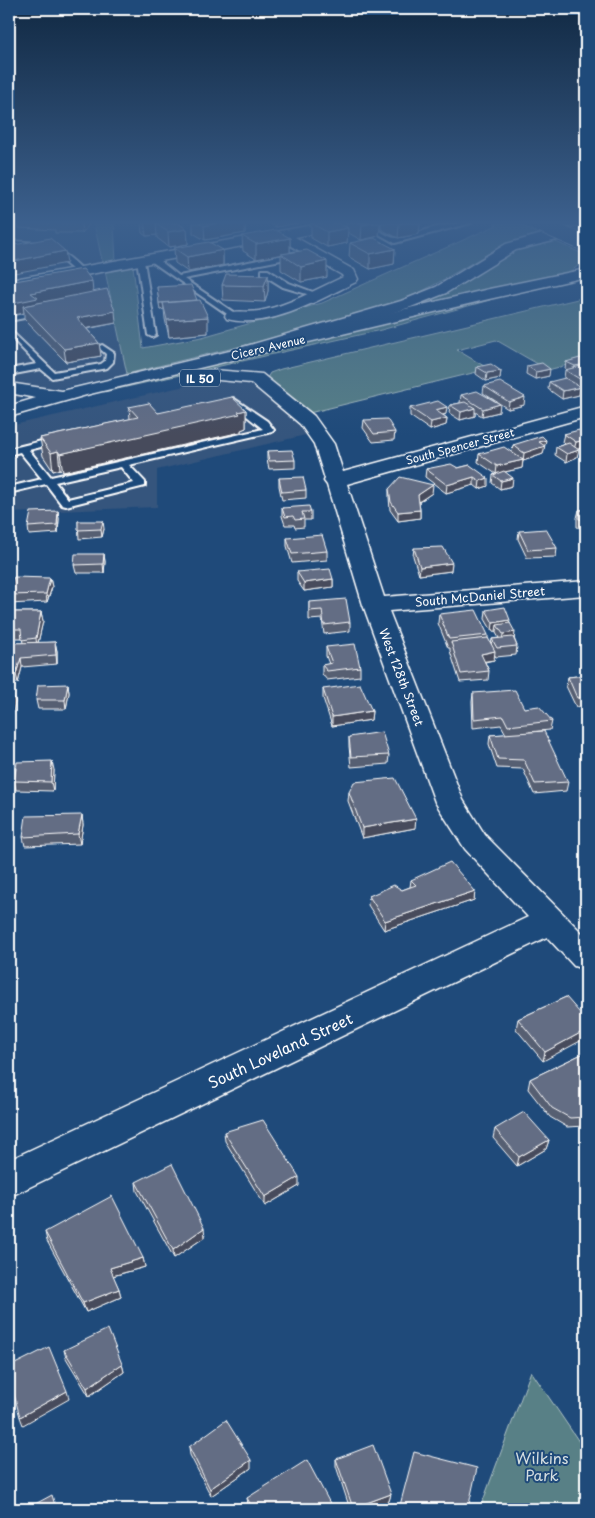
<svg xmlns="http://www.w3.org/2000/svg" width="595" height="1518" font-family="'Playpen Sans',sans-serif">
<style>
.built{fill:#34547d}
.green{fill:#598086;stroke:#acc0c2}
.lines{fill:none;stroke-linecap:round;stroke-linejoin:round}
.lane-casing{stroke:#fff;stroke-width:4}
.street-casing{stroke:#fff;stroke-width:3}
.primary-casing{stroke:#fff;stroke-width:3}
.highway-casing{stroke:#fff;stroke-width:3}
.lane{fill:#1f4a7a;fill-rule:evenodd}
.street{fill:#1f4a7a;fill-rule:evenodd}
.primary{fill:#1f4a7a;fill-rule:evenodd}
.highway{fill:#1f4a7a;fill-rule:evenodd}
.primary-bridge-casing{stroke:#fff;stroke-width:17;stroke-linecap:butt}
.primary-bridge{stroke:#1f4a7a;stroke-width:15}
.wall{fill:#565e72;stroke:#fff}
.shaded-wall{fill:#464c5c;stroke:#fff}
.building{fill:#646d84;stroke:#fff}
.labels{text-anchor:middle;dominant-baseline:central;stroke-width:4;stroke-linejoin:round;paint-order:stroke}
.far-street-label{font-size:11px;fill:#fff;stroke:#1f4a7a}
.shield{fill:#1f4a7a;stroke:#bcc9d7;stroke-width:1}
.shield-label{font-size:11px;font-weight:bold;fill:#fff}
.street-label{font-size:12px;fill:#fff;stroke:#1f4a7a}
.near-street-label{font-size:15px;fill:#fff;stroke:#1f4a7a}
.near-park-label{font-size:15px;fill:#d6dfe1;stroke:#1f4a7a}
</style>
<rect width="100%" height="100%" fill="#1f4a7a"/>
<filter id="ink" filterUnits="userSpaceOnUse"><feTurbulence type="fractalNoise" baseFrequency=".02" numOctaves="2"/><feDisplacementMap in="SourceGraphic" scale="10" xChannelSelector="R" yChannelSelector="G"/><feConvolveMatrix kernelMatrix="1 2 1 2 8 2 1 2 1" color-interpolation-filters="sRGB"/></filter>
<g filter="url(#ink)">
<g class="built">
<path d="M9,223H94L127,374L9,400Z"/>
<path d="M228,379L254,384L296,417L310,434L157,470V507L9,513V426L211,380Z"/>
</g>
<g class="green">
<path d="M94,223H114L116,262L103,265Z"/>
<path d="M494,223H517L539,234C484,247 445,286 392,304C308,334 214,351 127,374L105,271L133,266L143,348L202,337L322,303L497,225Z"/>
<path d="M549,239L581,253L584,256L585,261L571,271L561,275L402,310L430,299L519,248Z"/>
<path d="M586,297V360L548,370L496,340L457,350L489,369L309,413L269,383L267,378L270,373L281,369Z"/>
<path d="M488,299L490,300L381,330L104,392L102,391Z"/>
<path d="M531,1371L586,1452V1509H480Z"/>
</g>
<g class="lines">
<defs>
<g id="lane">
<path d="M359,223C374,223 386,239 398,238C411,238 421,231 432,228C445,225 458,223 471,223L395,243Z"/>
<path d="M9,241C45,242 59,245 85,272L78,274L49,250L33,246L9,245Z"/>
<path d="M298,252L302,254L301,256L184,279L236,314V318H233L148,259L155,257L179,276Z"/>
<path d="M137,259L144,261L156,335L152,337L148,335Z"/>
<path d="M262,270H268L289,283L321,295L317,297L283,287L262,274Z"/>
<path d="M42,310L46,312L45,314L9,321V317Z"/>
<path d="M9,329L54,372L101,364L105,361L106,354L98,347L102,345L114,353L113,362L107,368L52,378L41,369L9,375V369L37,364L9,335Z"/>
<path d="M233,398L267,421L274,430L272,432L129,465L145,482V486L66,506L62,505L46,484L9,493V487L42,479L20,452L9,455V449L58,437L61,438V442L29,450L51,477L263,429L232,404L225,402ZM121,467L134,483L68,499L55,482Z"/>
</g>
<g id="street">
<path d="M324,223H354L347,227L295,237L354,270L358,279L356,282C320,299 269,330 227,319L225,316L227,313C238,310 248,313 259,311C288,306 316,289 343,277L342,275L284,242L275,240L9,289V280Z"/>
<path d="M214,370L262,374L314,416L334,444L343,472L586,406V417L347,484L384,597L586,581V595L389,611L463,800L485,835L586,937V970L574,966L547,937L9,1197V1160L528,917L465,849L435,802L363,605L327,485L324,481L325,479L314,444L300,424L251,383L208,379L205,375L208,371Z"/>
</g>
<path id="primary" d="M586,269V277L489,299L90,394L9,417V406L36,398L9,393V383L62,391L489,289Z"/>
<path id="highway" d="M586,225V233L516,250L446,293L411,307L248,357H236L234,353L236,349L401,301L436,287L506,244L546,233Z"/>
</defs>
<use href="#lane" class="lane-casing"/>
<use href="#street" class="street-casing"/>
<use href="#primary" class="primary-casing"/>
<use href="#highway" class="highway-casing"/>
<use href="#lane" class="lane"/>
<use href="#street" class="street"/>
<use href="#primary" class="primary"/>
<use href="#highway" class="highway"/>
<defs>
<path id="primary-bridge" d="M542,225L581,242"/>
</defs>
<use href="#primary-bridge" class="primary-bridge-casing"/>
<use href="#primary-bridge" class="primary-bridge"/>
</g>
<g class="wall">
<path d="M18,223H90L82,233H55V230L19,228Z"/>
<path d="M141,223H178L187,229L188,244L169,247L157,238V235L146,236L142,233Z"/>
<path d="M193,223H245V233L205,240L193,233Z"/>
<path d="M269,223H298L276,227Z"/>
<path d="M311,223L346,227V223H380L379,236L361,240L347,232V243L327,247L311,238Z"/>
<path d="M381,223H420L419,234L398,238L381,229Z"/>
<path d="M242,236L290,238V253L256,259L243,251Z"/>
<path d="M350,243L395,249L394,264L370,269L349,257Z"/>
<path d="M174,248L223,250V265L188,272L175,263Z"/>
<path d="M281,254L327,277L301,282L281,270Z"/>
<path d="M268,275V291L265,302L223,300L222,285Z"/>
<path d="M9,282L93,292L116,323L87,329L99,343L101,356L66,362L24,319V313Z"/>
<path d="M157,287L197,300L208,333L169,337L165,319L164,309L160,310Z"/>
<path d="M566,362H586V390L585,391L580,388L579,395L562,399L548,389L549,382L569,381L564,378L565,370H567L565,369Z"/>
<path d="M527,366L549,376L535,379L526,374Z"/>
<path d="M477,367L501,371L500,378L486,381L476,374Z"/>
<path d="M484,386L524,405L508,409L483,393Z"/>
<path d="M461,395L499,412L482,416L475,412V416L460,420L449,413L450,405L460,403Z"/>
<path d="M129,407L158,413L246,410V428L241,430V432L63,472L60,469L53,471L43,456L40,438L130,419Z"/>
<path d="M410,408L446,414L443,415L447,418L446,425L430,430L410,416Z"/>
<path d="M364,420L395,432L394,440L373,442L363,428Z"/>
<path d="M585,428H586V447L578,449L577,457L566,462L555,455L556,447L565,444L562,442L564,434L584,433Z"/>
<path d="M513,445L545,448H544L543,454L523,461V460L522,468L505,472L512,486L500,489L492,483L493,475L496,474L478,462L479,454L512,452Z"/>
<path d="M267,451L295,460V468L269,469L267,459Z"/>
<path d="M470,465L488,486L479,489L474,485L446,493L425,477L426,469L458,468Z"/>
<path d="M279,478L306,490V498L282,500L279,486Z"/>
<path d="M389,489L432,493L419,502L420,510V518L398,521L390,510L389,497Z"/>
<path d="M282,508L311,512V520H304V527L295,528L294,525H285L282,516Z"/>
<path d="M579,510H586V529L577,527V518Z"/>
<path d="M58,511L59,519L58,533L29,535L28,527Z"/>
<path d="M78,521L104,529L102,537L79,539Z"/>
<path d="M519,531L557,548L556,557L527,558L518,539Z"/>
<path d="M287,538L327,551V560L292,563L287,546Z"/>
<path d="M414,548L451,571L419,575L413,556Z"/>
<path d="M104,554L105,562L104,573H76L74,565Z"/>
<path d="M297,572L333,579V587L304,591L297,581Z"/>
<path d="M50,578L52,587L47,602L9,604V588Z"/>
<path d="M309,602L350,622V631L324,634L322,619L309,620Z"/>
<path d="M486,610L510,623L514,638L517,646L516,655L496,657L494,654V660L485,662L489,671L488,680L460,682L450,651V648H448L438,623L439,614L488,635V638L491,645L492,639L499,638L496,633V631H492L485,619Z"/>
<path d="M9,612H41L43,621L38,643L55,642L57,651V664L22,667L18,683H9V643H23L22,638H9Z"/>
<path d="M586,636V652L582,645L584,637Z"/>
<path d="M326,647L360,667V676L327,680L322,674V665L329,664L326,656Z"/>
<path d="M586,675V706L576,707L566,686L568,677Z"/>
<path d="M68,684L69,693L66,709H38L36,700Z"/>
<path d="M323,689L372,711L371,720L332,726L323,698Z"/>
<path d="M473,693L524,708L552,721L550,730L529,732L568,782L566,791L534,794L523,769L497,768L489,744L490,735L506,734L501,725L473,728L472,702Z"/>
<path d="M349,737L389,755L388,764L351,767L349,746Z"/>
<path d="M54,770L53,791L16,790L14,781Z"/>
<path d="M349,792L415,828L362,838L348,801Z"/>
<path d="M82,815L83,825L80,844L25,846L23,837Z"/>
<path d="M411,880L475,891L474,900L384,930L368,905L369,896L402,890L410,887Z"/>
<path d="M566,997L543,1061L516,1029L518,1019Z"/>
<path d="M586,1052V1126L567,1127L550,1117L528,1089L530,1079Z"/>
<path d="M495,1129L549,1140L546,1149L517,1166L493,1138Z"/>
<path d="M224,1132L299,1186L265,1206L225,1141Z"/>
<path d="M136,1182L205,1237L174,1258L137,1191Z"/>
<path d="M45,1232L143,1258L145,1267L113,1276L119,1289L121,1297L86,1312L47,1241Z"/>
<path d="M64,1350L122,1364L124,1372L89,1396L66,1358Z"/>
<path d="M189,1447L251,1468L211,1496L190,1455Z"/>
<path d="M336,1459L391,1494L389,1501L368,1509H350L336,1466Z"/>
<path d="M247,1498L333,1509H250L248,1505Z"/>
</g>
<g class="shaded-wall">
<path d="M81,223H90L82,233Z"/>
<path d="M145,223H158L156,224L157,235L146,236Z"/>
<path d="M218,223H245V233L205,240L204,226Z"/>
<path d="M276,223H298L276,227Z"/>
<path d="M373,223H380L379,236L361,240L362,225Z"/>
<path d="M404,223H420L419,234L398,238L399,224Z"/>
<path d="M436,223H455L436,224Z"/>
<path d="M348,228L347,243L327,247V232Z"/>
<path d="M187,229L188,244L169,247L168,232Z"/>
<path d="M290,238V253L256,259V244Z"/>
<path d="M395,249L394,264L370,269V254Z"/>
<path d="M223,250V265L188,272L187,257Z"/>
<path d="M65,251L67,263L9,274V262Z"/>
<path d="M327,261V277L301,282V267Z"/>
<path d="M268,275V291L265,302L264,286Z"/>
<path d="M92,281L93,293L23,306L24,313L9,316V304L31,293Z"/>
<path d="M197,300L163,303L164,309L160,310L159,303Z"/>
<path d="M115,311L116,323L78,330L77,318Z"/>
<path d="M208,317V333L169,337L167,320Z"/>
<path d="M99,343L101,356L66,362L64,349Z"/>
<path d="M586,364V371L573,373L575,366Z"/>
<path d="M550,369L549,376L535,379L536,372Z"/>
<path d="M501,371L500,378L486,381L487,373Z"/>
<path d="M581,387L579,395L562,399L563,391Z"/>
<path d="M525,397L524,405L508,409L509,402Z"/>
<path d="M500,404L499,412L482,416L483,409Z"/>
<path d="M447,407L446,414L435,417V410Z"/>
<path d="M475,408V416L460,420L461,412Z"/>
<path d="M246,410V428L241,430V432L63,472L60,454Z"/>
<path d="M447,418L446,425L430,430L431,422Z"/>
<path d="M546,440L543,454L523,461L524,453L539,442Z"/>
<path d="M586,440V447L574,450L576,442Z"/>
<path d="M579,450L577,457L566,462L567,454Z"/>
<path d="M58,451L60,469L53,471L51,453Z"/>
<path d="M523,460L522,468L496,474L497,466Z"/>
<path d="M474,477V485L446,493L447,485Z"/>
<path d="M488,478V486L479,489L480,481Z"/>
<path d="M513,478L512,486L500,489L501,481Z"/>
<path d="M433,485L432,493L417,503L418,495Z"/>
<path d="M420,510V518L398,521V512Z"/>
<path d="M58,511L59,519L58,533L57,525Z"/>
<path d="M103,521L104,529L102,537L101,529Z"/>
<path d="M104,554L105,562L104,573L103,564Z"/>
<path d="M452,563L451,571L419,575L420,567Z"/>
<path d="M50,578L52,587L47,602L46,594Z"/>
<path d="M333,579V587L304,591V583Z"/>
<path d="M41,612L43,621L37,647L36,638Z"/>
<path d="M510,620L509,629L497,625L496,631H492L493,623Z"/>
<path d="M515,632L514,641L502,643L503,634Z"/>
<path d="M55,642L57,651V664L56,655Z"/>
<path d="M495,651L494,660L480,662L481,654Z"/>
<path d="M21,658L22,667L18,683L16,674Z"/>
<path d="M68,684L69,693L66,709L65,700Z"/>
<path d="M13,693L15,702L9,734V716Z"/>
<path d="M372,711L371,720L332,726V717Z"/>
<path d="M52,761L54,770L53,791L51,782Z"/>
<path d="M10,792L12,801L10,828L9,821V813Z"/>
<path d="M82,815L83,825L80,844L78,834Z"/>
<path d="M416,819L415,828L362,838V828Z"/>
<path d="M9,889L10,896L9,916Z"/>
<path d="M475,891L474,900L384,930L385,921Z"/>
<path d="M586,1030V1038L543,1061L545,1052Z"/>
<path d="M12,1082L14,1092L9,1094V1084Z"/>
<path d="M549,1140L546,1149L517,1166L519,1157Z"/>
<path d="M299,1177V1186L265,1206V1197Z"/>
<path d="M204,1228L205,1237L174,1258L173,1250Z"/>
<path d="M143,1258L145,1267L112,1276L110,1268Z"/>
<path d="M119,1289L121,1297L86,1312L83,1303Z"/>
<path d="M122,1364L124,1372L89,1396L87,1388Z"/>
<path d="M67,1391L69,1399L23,1425L20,1417Z"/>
<path d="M251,1460V1468L211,1496L210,1489Z"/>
<path d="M391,1494L389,1501L368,1509H352L353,1508Z"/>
</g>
<g class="building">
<path d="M158,223H178L187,229L168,232L156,224Z"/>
<path d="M200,223H218L204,226Z"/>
<path d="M311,223H338L348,228L327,232Z"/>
<path d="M357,223H373L362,225Z"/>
<path d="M276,230L290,238L256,244L242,236Z"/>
<path d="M50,238L65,251L9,262V246Z"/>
<path d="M374,238L395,249L370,254L350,243Z"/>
<path d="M209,242L223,250L187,257L174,248Z"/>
<path d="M307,250L327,261L301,267L281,254Z"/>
<path d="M83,269L92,281L31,293L38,298L9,304V282Z"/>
<path d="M226,274L268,275L264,286L222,285Z"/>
<path d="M191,285L197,300L159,303L157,287Z"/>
<path d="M107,289L115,311L77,318L99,343L64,349L23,306Z"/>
<path d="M200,300L208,317L167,320L163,303Z"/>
<path d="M580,358L586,362V364L575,366L566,362Z"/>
<path d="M542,363L550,369L536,372L527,366Z"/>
<path d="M491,364L501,371L487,373L477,367Z"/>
<path d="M585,365L586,366V383L565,370Z"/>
<path d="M565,378L581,387L563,391L549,382Z"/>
<path d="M500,382L525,397L509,402L484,386Z"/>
<path d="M477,391L500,404L483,409L461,395Z"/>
<path d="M232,397L246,410L238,412L240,414L60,454L58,451L51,453L40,438L138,417L129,407L149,403L158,413Z"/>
<path d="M438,401L447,407L435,410L447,418L431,422L410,408Z"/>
<path d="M465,402L475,408L461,412L450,405Z"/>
<path d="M387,419L395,432L374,434L364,420Z"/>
<path d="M579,430L586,435V440L576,442L564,434Z"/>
<path d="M542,436L546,440L539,442L545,446L524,453L513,445Z"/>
<path d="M569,443L579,450L567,454L556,447Z"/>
<path d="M504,447L523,460L497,466L479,454Z"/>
<path d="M292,450L295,460L269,461L267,451Z"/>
<path d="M451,464L458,468L470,465L488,478L480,481L474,477L447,485L426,469Z"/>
<path d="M504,471L513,478L501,481L493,475Z"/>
<path d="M303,477L306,490L282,492L279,478Z"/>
<path d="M400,477L433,485L418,495L420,510L398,512L391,502L389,489Z"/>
<path d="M309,506L311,512H302L304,519L295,520L293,516L285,517L282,508Z"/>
<path d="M579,510H586V520L579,519Z"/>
<path d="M58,511L57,525L28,527L31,512Z"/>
<path d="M78,521H103L101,529L78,530Z"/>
<path d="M546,529L557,548L528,550L519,531Z"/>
<path d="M322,535L327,551L292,554L287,538Z"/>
<path d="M443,547L452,563L420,567L414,548Z"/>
<path d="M75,554H104L103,564L74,565Z"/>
<path d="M330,569L333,579L304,583L297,572Z"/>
<path d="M14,577L50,578L46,594L9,595V588Z"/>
<path d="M346,599L350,622L324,625L322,610L309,611V602Z"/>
<path d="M505,607L510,620L493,623L486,610Z"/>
<path d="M476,610L488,635L449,639L439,614Z"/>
<path d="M9,612H41L36,638L22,640L21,629H9Z"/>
<path d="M510,623L515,632L503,634L497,625Z"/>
<path d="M513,637L517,646L497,648L492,639Z"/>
<path d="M488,638L495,651L481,654L489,671L461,674L451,642Z"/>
<path d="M55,642L56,655L21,658L16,674H9V643Z"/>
<path d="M355,644L360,667L327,671L322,665L332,663L326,647Z"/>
<path d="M586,675V697L577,698L568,677Z"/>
<path d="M68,684L65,700H36L38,685Z"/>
<path d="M360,684L372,711L332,717L323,689Z"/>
<path d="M515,690L524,708L539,706L552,721L508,726L503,716L474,719L473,693Z"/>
<path d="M13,693L9,716V694Z"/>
<path d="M544,731L568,782L535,784L524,760L498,759L490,735Z"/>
<path d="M382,732L389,755L351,757L349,737Z"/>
<path d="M52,761L51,782L14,781L17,762Z"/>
<path d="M395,778L416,819L362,828L349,792L354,782Z"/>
<path d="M9,792H10L9,813Z"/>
<path d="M82,815L78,834L23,837L26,816Z"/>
<path d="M450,862L475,891L385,921L369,896L394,885L402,890L416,885L411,880Z"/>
<path d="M566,997L586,1020V1030L545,1052L518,1019Z"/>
<path d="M586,1052V1117L570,1118L552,1108L530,1079Z"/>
<path d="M9,1073L12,1082L9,1084Z"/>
<path d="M524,1112L549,1140L519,1157L495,1129Z"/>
<path d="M263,1120L299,1177L265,1197L224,1132Z"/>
<path d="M172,1164L204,1228L173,1250L136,1182Z"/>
<path d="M112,1196L143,1258L110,1268L119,1289L83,1303L45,1232Z"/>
<path d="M108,1329L122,1364L87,1388L64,1350Z"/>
<path d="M49,1347L67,1391L20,1417L9,1376V1367Z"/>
<path d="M226,1420L251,1460L210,1489L189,1447Z"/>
<path d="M373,1445L391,1494L353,1508L336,1459Z"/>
<path d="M414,1452L477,1468L468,1509H399Z"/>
<path d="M307,1460L333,1509H253L247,1498Z"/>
<path d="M52,1495L56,1509H26Z"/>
</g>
</g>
<linearGradient id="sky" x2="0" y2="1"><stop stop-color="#112943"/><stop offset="0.51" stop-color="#3c608d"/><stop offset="1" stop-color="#3c608d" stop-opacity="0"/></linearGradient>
<rect width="595" height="436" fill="url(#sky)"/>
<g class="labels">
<g class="far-street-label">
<text transform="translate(268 347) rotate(-13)">Cicero Avenue</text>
<text transform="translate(460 446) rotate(-15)">South Spencer Street</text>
</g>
<rect class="shield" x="180" y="369.5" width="40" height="17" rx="4"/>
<g class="shield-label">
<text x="200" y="378">IL 50</text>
</g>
<g class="street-label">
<text transform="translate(480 596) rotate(-5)">South McDaniel Street</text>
<text transform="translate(402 677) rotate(69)">West 128th Street</text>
</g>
<g class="near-street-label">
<text transform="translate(280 1050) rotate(-25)">South Loveland Street</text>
</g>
<g class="near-park-label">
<text x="542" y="1457">Wilkins<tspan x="542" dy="17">Park</tspan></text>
</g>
</g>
<rect width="595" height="1518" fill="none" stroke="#1f4a7a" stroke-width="30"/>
<rect x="15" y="15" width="565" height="1488" fill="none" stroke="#fff" stroke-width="2" filter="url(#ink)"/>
</svg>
